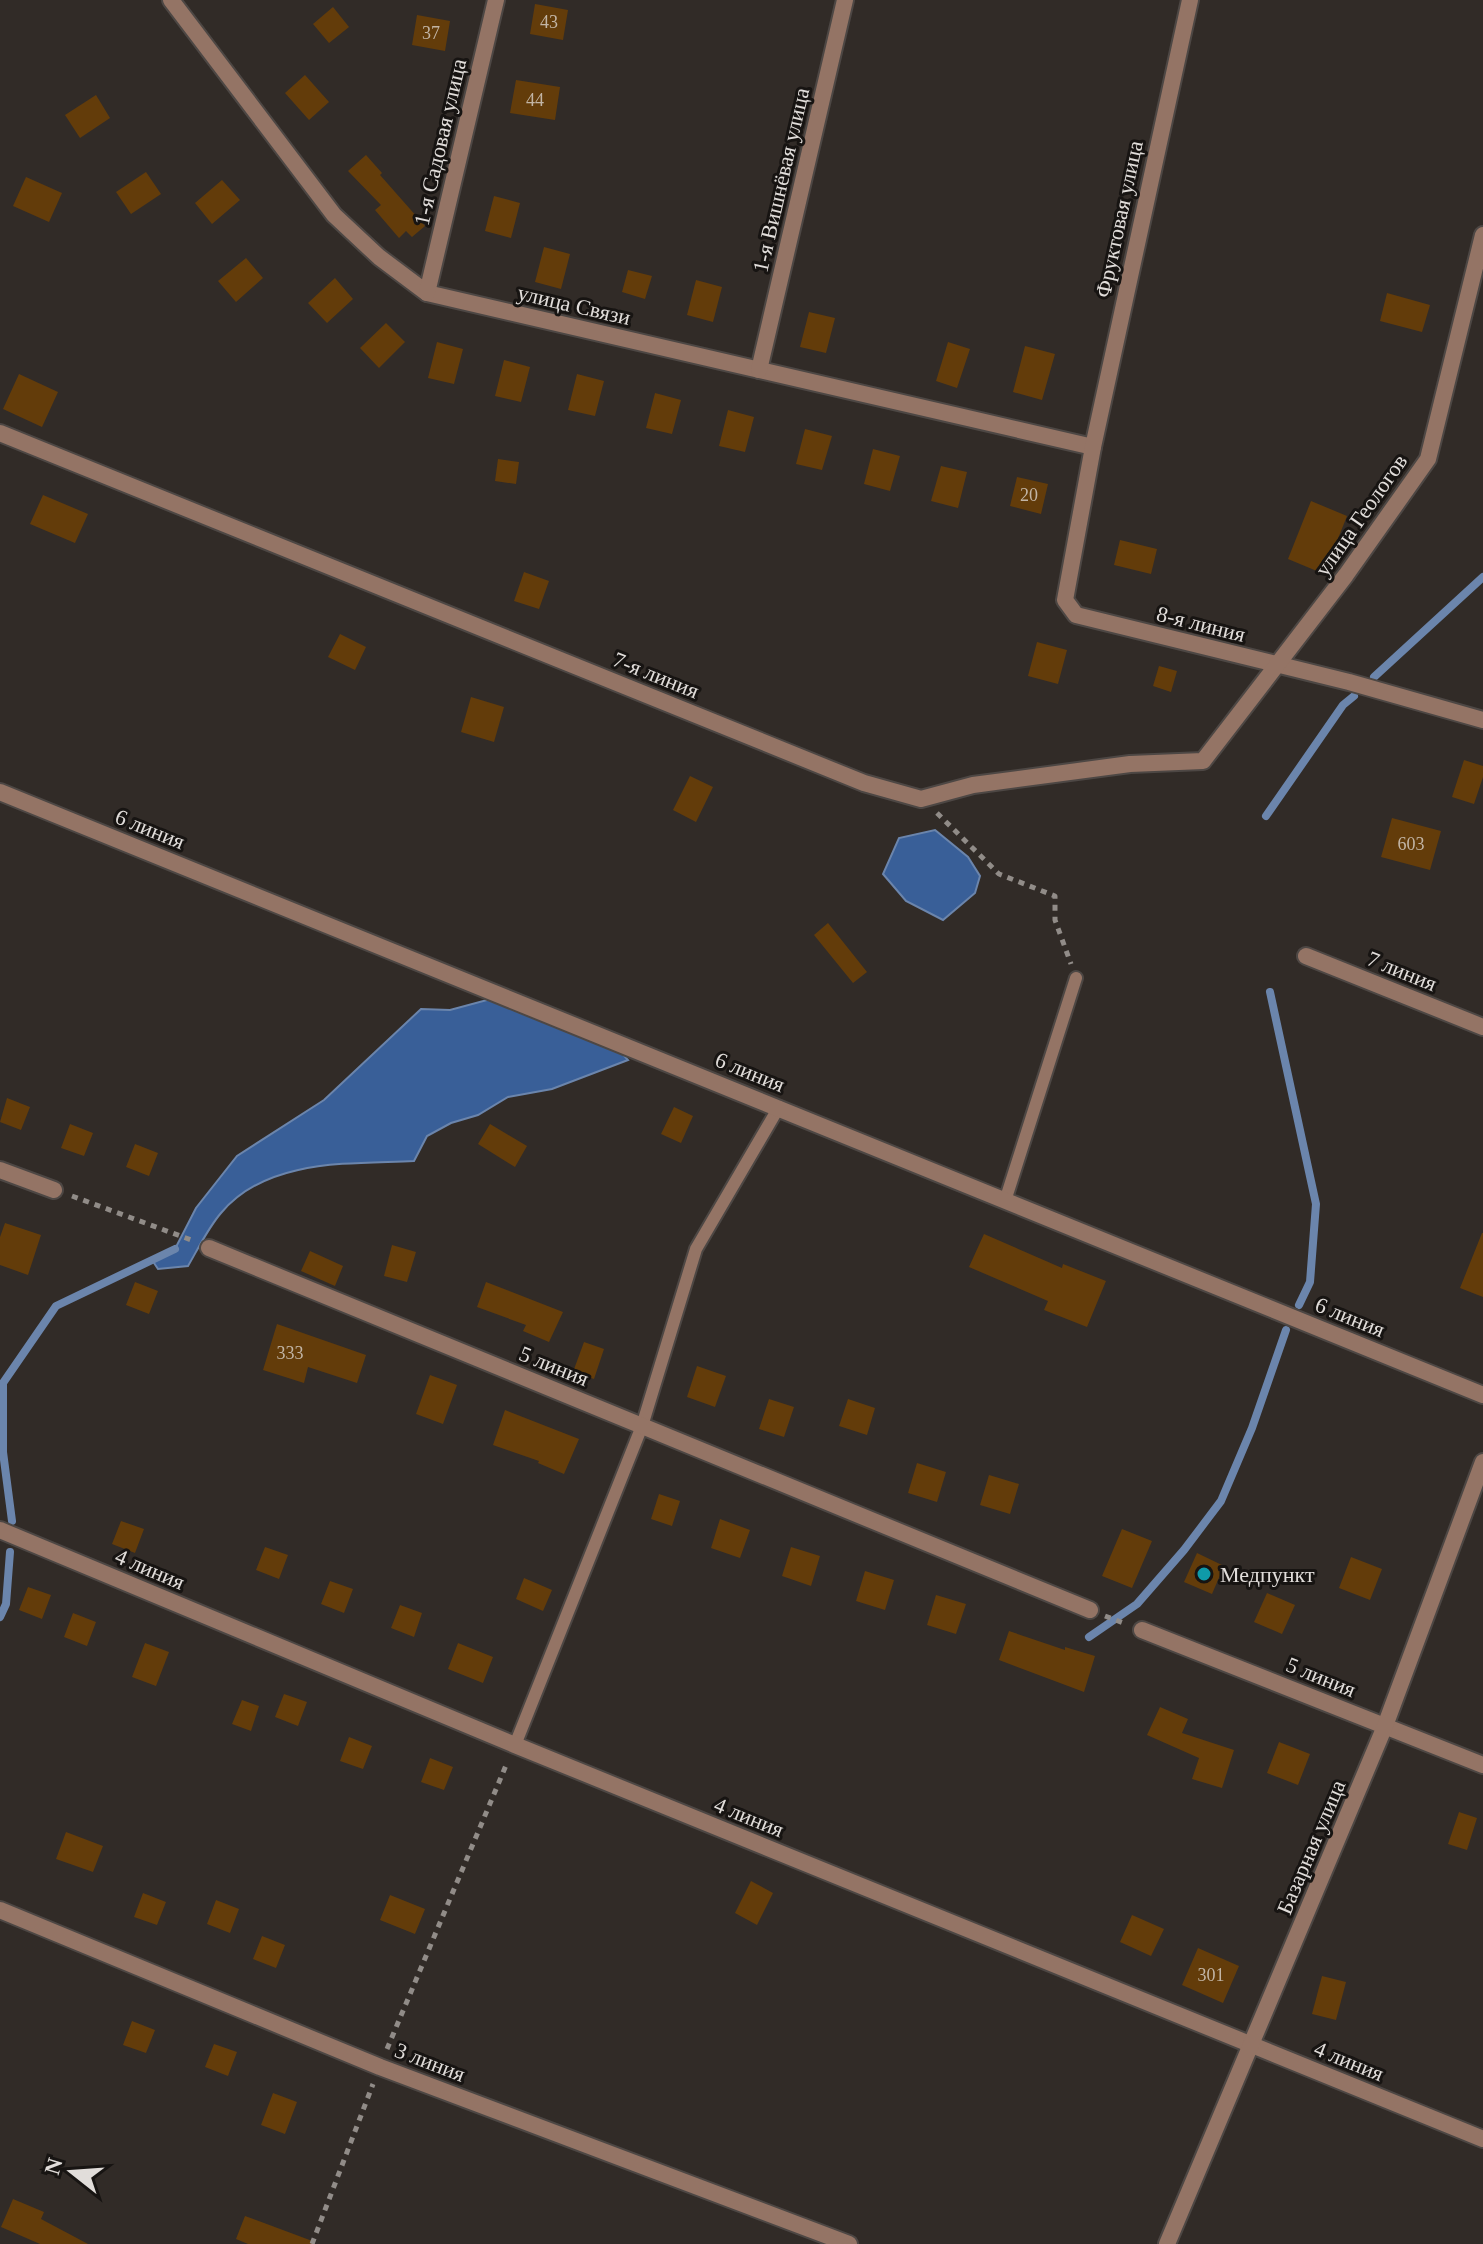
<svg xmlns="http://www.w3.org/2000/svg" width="1483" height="2244" font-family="'Times New Roman',serif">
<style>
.water{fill:#395f98;stroke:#6b85ac;stroke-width:2}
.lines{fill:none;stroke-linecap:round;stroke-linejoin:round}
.stream{stroke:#6b85ac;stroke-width:8}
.building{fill:#633c0a}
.service-casing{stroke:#4d4744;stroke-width:16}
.minor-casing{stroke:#4d4744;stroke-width:20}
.path{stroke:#918c88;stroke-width:5;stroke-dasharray:6 6;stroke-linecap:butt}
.service{stroke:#947465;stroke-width:12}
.minor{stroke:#947465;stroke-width:16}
.culture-dot{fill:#0f9aa8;stroke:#171412;stroke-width:3}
.labels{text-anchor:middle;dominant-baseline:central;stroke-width:6;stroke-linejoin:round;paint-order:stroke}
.number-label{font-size:18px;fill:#c2b5a6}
.street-label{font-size:22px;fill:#e1ddda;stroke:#171412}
.poi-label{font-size:22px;fill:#e1ddda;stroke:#171412;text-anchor:start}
</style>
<rect width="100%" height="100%" fill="#312b27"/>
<g class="water">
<path d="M935,830L968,857L980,876L975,893L943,920L906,901L883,874L899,838Z"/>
<path d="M498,997L613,1043L628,1060L552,1089L508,1097L478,1115L451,1123L427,1136L414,1161C350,1164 267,1158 221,1213C208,1228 198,1249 188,1266L158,1269L152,1260L175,1249L196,1208L237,1156L324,1100L421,1009L450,1010Z"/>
</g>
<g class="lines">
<g class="stream">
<path d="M1374,677L1483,577"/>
<path d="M1266,816L1343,705L1354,696"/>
<path d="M1270,992L1316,1204L1310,1282L1299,1305"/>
<path d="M12,1521L3,1452V1383L56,1306L175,1249"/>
<path d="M0,1617L6,1604L10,1552"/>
<path d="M1089,1637L1137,1604L1184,1550L1221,1501L1252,1428L1286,1330"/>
</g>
</g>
<g class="building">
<path d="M535,4L568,10L563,40L530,34Z"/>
<path d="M333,7L349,27L329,43L313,24Z"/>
<path d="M417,15L450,21L445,51L412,45Z"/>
<path d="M305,75L329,102L309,120L285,93Z"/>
<path d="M516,80L560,87L555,120L510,113Z"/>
<path d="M96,95L110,118L80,138L65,115Z"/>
<path d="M366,155L382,173L380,175L425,226L412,237L406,231L399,238L375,210L381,205L348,171Z"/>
<path d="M146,172L161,194L131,214L116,192Z"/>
<path d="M26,177L62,193L49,222L13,206Z"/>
<path d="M222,180L240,200L212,224L195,203Z"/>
<path d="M494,196L520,203L511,238L485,231Z"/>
<path d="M544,247L570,254L561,289L535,282Z"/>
<path d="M246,258L263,278L236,302L218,281Z"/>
<path d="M628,270L652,276L645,299L622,292Z"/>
<path d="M335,278L353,299L327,323L308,303Z"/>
<path d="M696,280L722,287L713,322L687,315Z"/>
<path d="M1387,293L1430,305L1422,332L1380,321Z"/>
<path d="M809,312L835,318L826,353L800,347Z"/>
<path d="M386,323L405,342L379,368L360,348Z"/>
<path d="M437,342L463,349L454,384L428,378Z"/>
<path d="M948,342L970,349L957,388L936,381Z"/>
<path d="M1025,346L1055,354L1042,400L1013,392Z"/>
<path d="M504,360L530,367L521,402L495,396Z"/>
<path d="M19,374L58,392L42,427L3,409Z"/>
<path d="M577,374L604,381L595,416L568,410Z"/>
<path d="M655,393L681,400L672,434L646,428Z"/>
<path d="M728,410L754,417L745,452L719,446Z"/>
<path d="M805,429L832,436L822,470L796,464Z"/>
<path d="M873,449L900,456L890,491L864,484Z"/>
<path d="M498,459L519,462L516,484L495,481Z"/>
<path d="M941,466L967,472L958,508L931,501Z"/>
<path d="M1017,477L1048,484L1041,514L1010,506Z"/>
<path d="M43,495L88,514L75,543L30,524Z"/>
<path d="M1311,501L1347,516L1324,574L1288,559Z"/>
<path d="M1120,540L1157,549L1151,574L1114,565Z"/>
<path d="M524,572L549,581L539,609L514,601Z"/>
<path d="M340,634L366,647L355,670L328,657Z"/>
<path d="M1037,642L1067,650L1058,684L1028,676Z"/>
<path d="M1159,666L1177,671L1171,692L1153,686Z"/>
<path d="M471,697L504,707L494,742L461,732Z"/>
<path d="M1464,760L1483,766V777L1474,804L1452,797Z"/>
<path d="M690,776L713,787L696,822L673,810Z"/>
<path d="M1392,818L1441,831L1430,870L1381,857Z"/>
<path d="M828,923L867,972L853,983L814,935Z"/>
<path d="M7,1098L30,1107L21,1130L0,1122Z"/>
<path d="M674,1107L693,1116L681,1143L661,1134Z"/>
<path d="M70,1124L93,1133L84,1156L61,1148Z"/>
<path d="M490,1124L527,1146L515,1167L478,1144Z"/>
<path d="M135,1144L158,1153L149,1176L126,1167Z"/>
<path d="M5,1223L41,1235L28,1275L0,1265V1237Z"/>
<path d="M1482,1233H1483V1297L1460,1288Z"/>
<path d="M984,1234L1062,1268L1063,1264L1106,1281L1087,1327L1044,1310L1048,1301L969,1267Z"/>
<path d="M392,1245L416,1252L407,1282L384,1276Z"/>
<path d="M310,1251L343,1266L335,1286L301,1271Z"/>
<path d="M135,1282L158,1291L149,1314L126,1305Z"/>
<path d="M486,1282L563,1312L549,1342L523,1331L526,1325L477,1307Z"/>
<path d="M277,1324L366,1355L357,1383L308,1367L304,1383L263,1370Z"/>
<path d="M584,1342L604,1349L594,1379L573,1372Z"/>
<path d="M697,1366L726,1376L715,1407L687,1397Z"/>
<path d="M430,1375L457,1385L443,1424L416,1414Z"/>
<path d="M769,1399L794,1407L784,1437L759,1429Z"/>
<path d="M848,1399L875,1408L867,1435L839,1426Z"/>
<path d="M505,1410L579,1439L564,1474L538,1463L539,1461L493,1445Z"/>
<path d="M917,1463L946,1472L937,1502L908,1493Z"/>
<path d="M989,1475L1019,1484L1010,1514L980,1505Z"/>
<path d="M659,1494L680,1501L672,1526L651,1519Z"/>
<path d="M720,1519L750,1530L740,1558L711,1548Z"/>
<path d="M121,1521L144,1529L135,1553L112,1544Z"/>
<path d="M1122,1529L1152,1541L1132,1588L1102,1576Z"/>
<path d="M265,1547L288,1555L279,1579L256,1570Z"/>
<path d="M791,1547L820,1556L811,1586L782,1576Z"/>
<path d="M1197,1553L1224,1566L1212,1594L1184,1582Z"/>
<path d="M1351,1557L1382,1569L1370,1600L1339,1588Z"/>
<path d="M865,1571L894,1580L885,1610L856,1601Z"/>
<path d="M524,1578L552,1590L543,1611L516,1599Z"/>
<path d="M330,1581L353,1589L344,1613L321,1604Z"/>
<path d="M28,1587L51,1595L42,1619L19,1610Z"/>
<path d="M1267,1593L1295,1605L1282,1634L1254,1622Z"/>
<path d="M936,1595L966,1604L956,1634L927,1625Z"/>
<path d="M400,1605L422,1613L414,1637L391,1628Z"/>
<path d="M73,1613L96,1622L87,1646L64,1637Z"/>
<path d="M1009,1631L1065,1650V1647L1095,1656L1084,1692L999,1660Z"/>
<path d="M145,1643L169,1652L156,1686L132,1677Z"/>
<path d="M458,1643L493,1657L483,1683L448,1669Z"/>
<path d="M284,1694L307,1702L298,1726L275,1717Z"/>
<path d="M242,1700L259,1706L251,1731L232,1724Z"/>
<path d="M1160,1707L1188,1719L1182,1733L1234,1750L1222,1788L1192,1779L1199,1758L1147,1735Z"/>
<path d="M349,1737L372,1746L363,1769L340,1761Z"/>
<path d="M1279,1742L1310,1754L1298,1785L1267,1773Z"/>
<path d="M430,1758L453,1767L444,1790L421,1782Z"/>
<path d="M1459,1812L1477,1818L1467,1850L1448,1844Z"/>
<path d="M66,1832L103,1846L93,1872L56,1859Z"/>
<path d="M751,1881L773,1893L757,1925L735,1913Z"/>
<path d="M143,1893L166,1902L157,1925L134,1917Z"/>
<path d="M390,1895L425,1909L415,1934L380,1920Z"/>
<path d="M216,1900L239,1909L230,1933L207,1924Z"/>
<path d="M1132,1915L1164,1929L1151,1956L1120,1942Z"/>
<path d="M262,1936L285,1945L276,1968L253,1959Z"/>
<path d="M1198,1948L1239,1966L1223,2003L1182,1985Z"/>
<path d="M1322,1976L1346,1982L1336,2020L1312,2014Z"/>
<path d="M132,2021L155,2030L146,2053L123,2045Z"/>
<path d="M214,2044L237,2052L228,2076L205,2067Z"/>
<path d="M273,2093L297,2102L285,2134L261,2125Z"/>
<path d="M13,2199L44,2212L41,2219L88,2244H40L1,2227Z"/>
<path d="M245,2216L315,2242L314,2244H248L236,2239Z"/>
</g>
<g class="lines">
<defs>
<g id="service">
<path d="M1005,1201L1076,978"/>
<path d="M515,1745L642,1426L696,1249L779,1107"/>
</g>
<g id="minor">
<path d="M171,0L334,215L379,257L427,293L1093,447"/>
<path d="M1190,0L1093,447L1065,600L1076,615L1349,682L1483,720"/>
<path d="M427,293L496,0"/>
<path d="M759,370L845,0"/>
<path d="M0,433L864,783L921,799L973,785L1130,764L1203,761L1346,575L1428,459L1483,235"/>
<path d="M0,792L1483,1395"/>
<path d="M1306,956L1483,1027"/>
<path d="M0,1170L54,1190"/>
<path d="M209,1248L1090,1610"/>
<path d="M0,1530L515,1745L1483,2139"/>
<path d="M1142,1630L1483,1765"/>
<path d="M0,1910L380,2067L849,2244"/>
<path d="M1167,2244L1385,1726L1483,1462"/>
</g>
</defs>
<use href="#service" class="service-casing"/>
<use href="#minor" class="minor-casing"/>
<g class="path">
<path d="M937,813L999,874L1055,896V920L1071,964"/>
<path d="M72,1196L194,1241"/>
<path d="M1105,1616L1126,1624"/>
<path d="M387,2049L507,1763"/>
<path d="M312,2244L373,2084"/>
</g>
<use href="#service" class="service"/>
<use href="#minor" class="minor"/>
</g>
<circle class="culture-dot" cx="1204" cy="1574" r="8"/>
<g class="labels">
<g class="number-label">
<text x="549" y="22">43</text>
<text x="431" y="33">37</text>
<text x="535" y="100">44</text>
<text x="1029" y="495">20</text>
<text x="1411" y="844">603</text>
<text x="290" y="1353">333</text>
<text x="1211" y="1975">301</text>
</g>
<g class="street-label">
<text transform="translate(440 142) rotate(-77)">1-я Садовая улица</text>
<text transform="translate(781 180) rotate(-77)">1-я Вишнёвая улица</text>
<text transform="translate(1119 219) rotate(-78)">Фруктовая улица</text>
<text transform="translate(574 305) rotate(13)">улица Связи</text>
<text transform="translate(1361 515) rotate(-55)">улица Геологов</text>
<text transform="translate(1201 624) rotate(14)">8-я линия</text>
<text transform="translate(656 675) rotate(22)">7-я линия</text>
<text transform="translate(150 829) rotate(22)">6 линия</text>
<text transform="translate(1402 971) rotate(22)">7 линия</text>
<text transform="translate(750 1072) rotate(22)">6 линия</text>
<text transform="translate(1350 1317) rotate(22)">6 линия</text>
<text transform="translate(554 1366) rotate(22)">5 линия</text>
<text transform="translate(150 1569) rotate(23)">4 линия</text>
<text transform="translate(1321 1677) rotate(22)">5 линия</text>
<text transform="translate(749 1817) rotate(22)">4 линия</text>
<text transform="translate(1311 1847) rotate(-67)">Базарная улица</text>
<text transform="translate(1349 2061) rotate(22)">4 линия</text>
<text transform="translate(430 2062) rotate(21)">3 линия</text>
</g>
<g class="poi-label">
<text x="1220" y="1574">Медпункт</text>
</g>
</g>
<g transform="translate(72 2172) rotate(287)" stroke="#171412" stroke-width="6" paint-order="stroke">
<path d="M0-6L14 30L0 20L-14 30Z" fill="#e1ddda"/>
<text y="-12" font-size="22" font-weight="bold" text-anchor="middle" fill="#e1ddda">N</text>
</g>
</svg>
